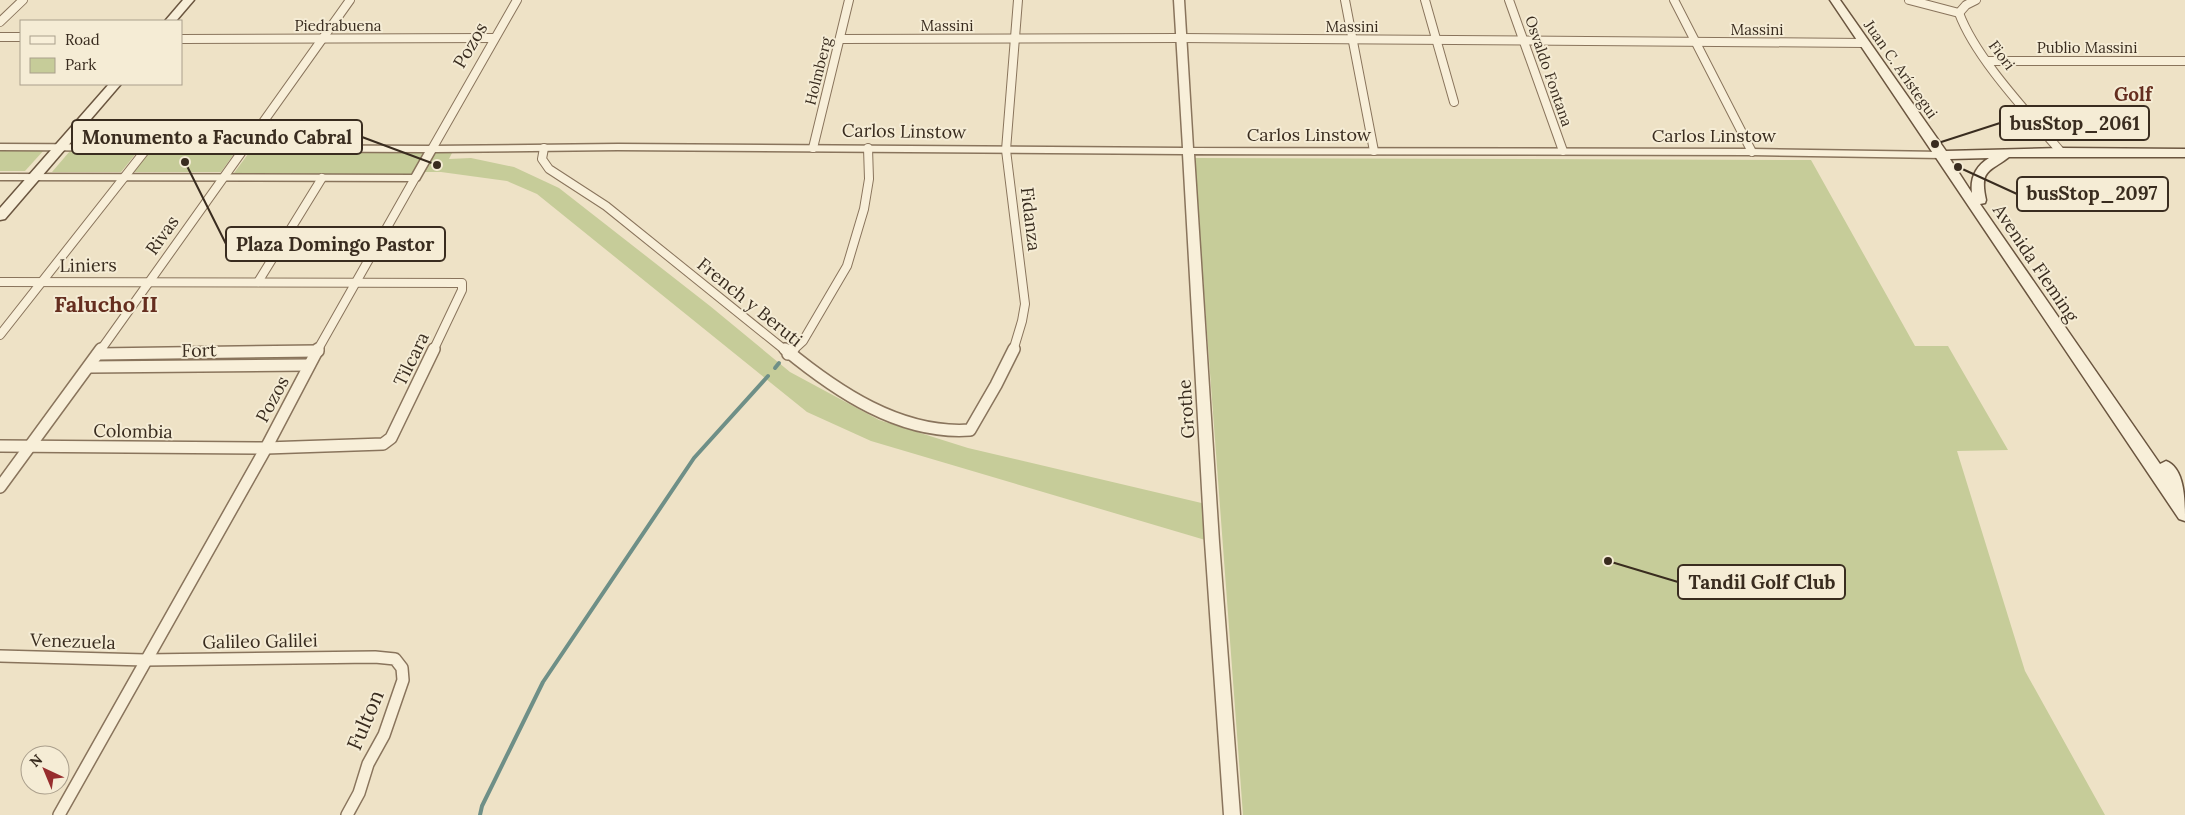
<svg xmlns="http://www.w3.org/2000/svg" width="2185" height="815" font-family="Lora,serif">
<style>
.green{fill:#c6cc99}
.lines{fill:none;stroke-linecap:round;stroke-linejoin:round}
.stream{stroke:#6e8f87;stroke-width:4}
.minor-far1-casing{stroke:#89745c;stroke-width:10}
.minor-casing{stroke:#89745c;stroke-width:14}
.tertiary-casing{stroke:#89745c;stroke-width:3}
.secondary-casing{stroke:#6a553f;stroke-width:3}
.minor-far1{stroke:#f8efd9;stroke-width:8}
.minor{stroke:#f8efd9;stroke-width:11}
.tertiary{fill:#f8efd9;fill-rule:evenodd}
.secondary{fill:#f8efd9;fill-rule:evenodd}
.labels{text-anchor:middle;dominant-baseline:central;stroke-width:4;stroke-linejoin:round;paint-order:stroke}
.far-street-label{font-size:15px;fill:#392c1f;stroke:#f5ecd5}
.street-label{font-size:18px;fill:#392c1f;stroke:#f5ecd5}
.far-district-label{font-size:19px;font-weight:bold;fill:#652e1f;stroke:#f5ecd5}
.near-street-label{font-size:21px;fill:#392c1f;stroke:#f5ecd5}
.district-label{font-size:22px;font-weight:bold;fill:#652e1f;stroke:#f5ecd5}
.leader{fill:none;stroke:#392c1f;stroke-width:2}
.callout-dot{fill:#392c1f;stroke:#f5ecd5;stroke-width:2}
.callout{fill:#f5ecd5;stroke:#392c1f;stroke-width:2}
.callout-label{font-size:19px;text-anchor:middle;font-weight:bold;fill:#392c1f}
</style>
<rect width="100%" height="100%" fill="#eee2c6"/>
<g class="green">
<path d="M0,150H44L25,171H0Z"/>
<path d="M251,150L426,152L413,175L234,173Z"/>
<path d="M70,151H138L121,172H52Z"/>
<path d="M150,151H236L221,172H133Z"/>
<path d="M434,151H453L449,159L471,158L514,167L559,188L710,306L790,372L879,420L968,448L1210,505L1212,542L871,441L807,412L537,194L507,181L441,172H422Z"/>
<path d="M1194,158L1811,160L1915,346H1948L2008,450L1957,451L2025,671L2105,815H1243Z"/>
<path d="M105,356H291L287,363H100Z"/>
</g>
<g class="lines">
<g class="stream">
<path d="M775,368L779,363"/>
<path d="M480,815L482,806L543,682L694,458L768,376"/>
</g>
<defs>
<g id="minor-far1">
<path d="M1345,0L1374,151"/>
<path d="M1425,0L1454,102"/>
<path d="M1509,0L1563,151"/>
<path d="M1674,0L1752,152"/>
<path d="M1909,0L1959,13"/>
<path d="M1959,13C1976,59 2029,114 2061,152"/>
<path d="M1959,13L1966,5L1976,0"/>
<path d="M0,22L23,0"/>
<path d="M0,37H21"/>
<path d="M181,39L494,38"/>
<path d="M840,39L1181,38L1864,43"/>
<path d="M1988,61H2185"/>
<path d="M544,148L542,159L549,169L606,206L786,351"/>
<path d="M813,148L849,0"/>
<path d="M432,149L517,0"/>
<path d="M0,282L462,283V290L433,351"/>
<path d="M258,282L322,178"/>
<path d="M0,335L148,147"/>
<path d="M100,351L350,0"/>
<path d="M317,351L415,178"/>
<path d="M792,351L803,341L847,266L864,209L869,179L868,148"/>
<path d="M1013,351L1022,321L1025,304L1006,150L1018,0"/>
</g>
<g id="minor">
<path d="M785,349C836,391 900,435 970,430L996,385L1014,349"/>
<path d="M98,354L318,351"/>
<path d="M788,354L793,349"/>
<path d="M89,367L309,365"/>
<path d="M0,446L266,448L383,444L391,438L434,349"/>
<path d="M0,487L101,349"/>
<path d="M0,656L145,660L375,657L395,659L402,668L403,680L384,735L368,764L359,793L347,815"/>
<path d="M59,815L266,448L318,349"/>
</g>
<path id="tertiary" d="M1174,0H1184L1193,148L1752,149L1942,152L1947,155L1942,158L1752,155L1194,154L1219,542L1240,815H1224L1205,542L1183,154L618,150L435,152L419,180L415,181L0,180V174L412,175L425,152L0,150V144L432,146L618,144L1183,148Z"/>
<g id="secondary">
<path d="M183,0H194L176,21H165Z"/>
<path d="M1830,0H1840L1946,151L2061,148L2185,149V157H2009C1990,172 1979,169 1986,200L1985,203L1980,204L2160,464L2166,461C2185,468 2185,501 2185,521L2179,519ZM1989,158C1976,166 1970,178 1972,193L1950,159Z"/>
<path d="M109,84H121L5,219L0,220V208Z"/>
</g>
</defs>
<use href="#minor-far1" class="minor-far1-casing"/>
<use href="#minor" class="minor-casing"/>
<use href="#tertiary" class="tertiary-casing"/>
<use href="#secondary" class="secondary-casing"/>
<use href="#minor-far1" class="minor-far1"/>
<use href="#minor" class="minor"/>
<use href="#tertiary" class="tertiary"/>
<use href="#secondary" class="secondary"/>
</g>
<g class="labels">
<g class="far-street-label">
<text x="338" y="25">Piedrabuena</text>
<text x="947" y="25">Massini</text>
<text x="1352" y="26">Massini</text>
<text x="1757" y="29">Massini</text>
<text x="2087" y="47">Publio Massini</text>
<text transform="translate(2002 55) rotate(53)">Fiori</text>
<text transform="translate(1901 69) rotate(55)">Juan C. Arístegui</text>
<text transform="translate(818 71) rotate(-76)">Holmberg</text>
<text transform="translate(1549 71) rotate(71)">Osvaldo Fontana</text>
</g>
<g class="street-label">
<text transform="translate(470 45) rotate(-60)">Pozos</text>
<text transform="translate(904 131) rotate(1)">Carlos Linstow</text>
<text x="1309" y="134">Carlos Linstow</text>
<text x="1714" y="135">Carlos Linstow</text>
<text transform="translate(1031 219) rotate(83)">Fidanza</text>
<text transform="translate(162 235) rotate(-55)">Rivas</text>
<text transform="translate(2036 263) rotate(56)">Avenida Fleming</text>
<text transform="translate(88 265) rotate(-1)">Liniers</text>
<text transform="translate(750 302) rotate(39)">French y Beruti</text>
<text transform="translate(199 350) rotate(-1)">Fort</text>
<text transform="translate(411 359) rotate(-64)">Tilcara</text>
<text transform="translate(272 399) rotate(-62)">Pozos</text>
<text transform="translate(1186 409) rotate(-94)">Grothe</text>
<text transform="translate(133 431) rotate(1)">Colombia</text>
<text transform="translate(73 641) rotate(2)">Venezuela</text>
<text transform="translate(260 641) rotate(-1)">Galileo Galilei</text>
</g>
<g class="far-district-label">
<text x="2133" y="94">Golf</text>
</g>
<g class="near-street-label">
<text transform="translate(365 720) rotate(-67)">Fulton</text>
</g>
<g class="district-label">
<text x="106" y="304">Falucho II</text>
</g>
</g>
<path class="leader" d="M1935 144L2000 123M437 165L362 137M1958 167L2017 194M185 162L226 244M1608 561L1678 582"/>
<g class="callout-dot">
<circle cx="1935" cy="144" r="5"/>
<circle cx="437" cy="165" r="5"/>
<circle cx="1958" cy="167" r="5"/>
<circle cx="185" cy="162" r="5"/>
<circle cx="1608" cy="561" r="5"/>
</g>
<g class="callout">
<rect x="2000" y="106" width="149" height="34" rx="5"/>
<rect x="72" y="120" width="290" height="34" rx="5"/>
<rect x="2017" y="177" width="151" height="34" rx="5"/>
<rect x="226" y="227" width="219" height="34" rx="5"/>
<rect x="1678" y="565" width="167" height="34" rx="5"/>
</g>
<g class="callout-label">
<text x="2075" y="130">busStop_2061</text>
<text x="217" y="144">Monumento a Facundo Cabral</text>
<text x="2092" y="200">busStop_2097</text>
<text x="335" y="251">Plaza Domingo Pastor</text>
<text x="1762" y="589">Tandil Golf Club</text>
</g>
<rect x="20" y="20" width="162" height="65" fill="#f5ecd5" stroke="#aa9f8c"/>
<rect x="30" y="36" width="25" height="8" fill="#f8efd9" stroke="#aa9f8c"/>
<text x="65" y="45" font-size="15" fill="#392c1f">Road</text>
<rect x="30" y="58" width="25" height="15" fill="#c6cc99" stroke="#aa9f8c"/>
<text x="65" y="70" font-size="15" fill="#392c1f">Park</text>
<g transform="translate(45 770) rotate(316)"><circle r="24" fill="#f5ecd5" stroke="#aa9f8c"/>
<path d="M0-4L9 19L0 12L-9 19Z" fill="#972d2d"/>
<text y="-8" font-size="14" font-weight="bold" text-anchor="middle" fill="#392c1f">N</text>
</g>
</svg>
